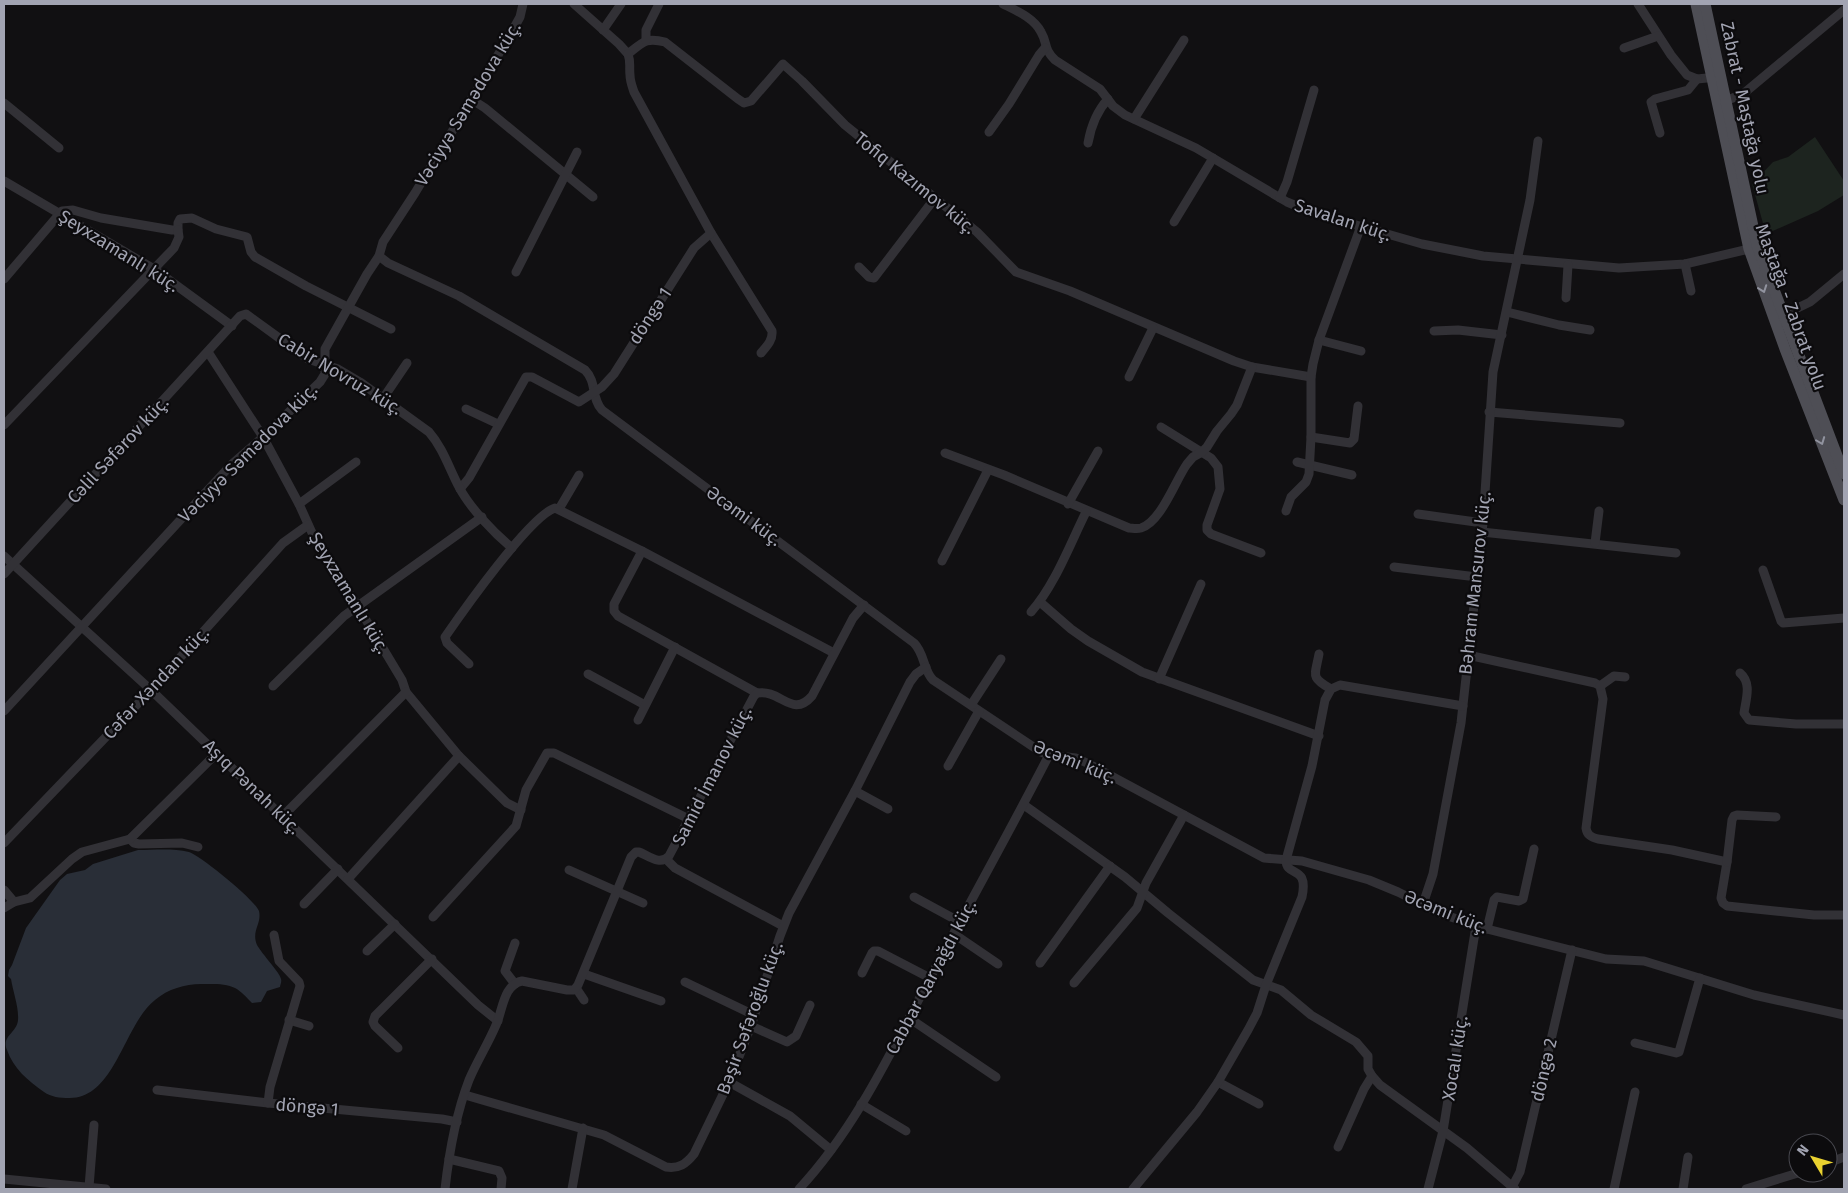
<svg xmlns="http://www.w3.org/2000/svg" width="1848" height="1193" font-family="'Fira Sans',sans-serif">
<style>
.green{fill:#1d241f}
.water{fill:#292e37}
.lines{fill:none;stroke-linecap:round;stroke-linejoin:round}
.minor{stroke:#323136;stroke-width:9}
.major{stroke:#4e4e55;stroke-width:11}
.oneway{stroke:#91939f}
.labels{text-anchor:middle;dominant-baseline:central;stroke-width:4.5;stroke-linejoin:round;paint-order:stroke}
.street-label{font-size:18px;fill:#a2a4b2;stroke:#0c0b0d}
</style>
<rect width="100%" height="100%" fill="#111012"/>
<path class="green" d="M1815,137L1844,181V195L1818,211L1766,234L1752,184L1773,162L1788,157Z"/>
<path class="water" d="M138,850C154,850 173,848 189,852C201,856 255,900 259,911C262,924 251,931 257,945C262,954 281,974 281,979C282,982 280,985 280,987L267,991L261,1002L252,1003C247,998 241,991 235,988C226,983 211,984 201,984C185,984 168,989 155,1000C124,1024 115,1099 69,1098C60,1098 51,1097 44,1092C28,1081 13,1068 7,1050C1,1036 17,1033 18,1020C19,1007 13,992 11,979L8,976L9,970L12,965L26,928L60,880L67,874L85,870L93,864Z"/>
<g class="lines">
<g class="minor">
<path d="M574,4L619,44L628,54C643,42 646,37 665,42L738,99L744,103L751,101L783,64L802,81L845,125L977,232L1016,272L1070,291L1234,361L1252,367L1311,377"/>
<path d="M1003,4C1017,11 1034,18 1041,32C1048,44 1043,48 1055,60L1100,89L1113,106L1125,115L1196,148L1287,202L1311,212L1422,244L1483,256L1619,268L1685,264L1749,249"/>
<path d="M1638,4L1671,55L1687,75L1697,79L1717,77"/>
<path d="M603,30L621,4"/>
<path d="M646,40V30L659,4"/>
<path d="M1624,48L1658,36"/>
<path d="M471,99L485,108L593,197"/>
<path d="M1725,101L1743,94L1844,10"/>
<path d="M4,103L59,148"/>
<path d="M1134,119L1184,40"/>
<path d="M989,132L1009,104L1039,55L1045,48"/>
<path d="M1660,133L1651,102L1655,99L1688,90L1697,79"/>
<path d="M1088,143C1091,126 1096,112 1108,99"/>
<path d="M4,181L154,269L232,326"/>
<path d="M1280,198L1287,182L1314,90"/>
<path d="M1174,222L1213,158"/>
<path d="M711,233L772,331C773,340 767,346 761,353"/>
<path d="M379,256L388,263L459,296L585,370C597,382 591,398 602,410L914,643C925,654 923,670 933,680L1041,752L1049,755L1076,758L1089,764L1264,858L1302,861L1369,880L1398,892L1442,914L1487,929L1606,959L1644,961L1754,995L1844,1015"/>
<path d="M1685,264L1691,291"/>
<path d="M859,267L869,277L874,278L935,198"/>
<path d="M516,272L577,152"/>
<path d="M4,279L62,211L73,210L101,218L172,230H178V223L180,219L192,218L216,229L247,237L251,252L255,257L306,286L391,329"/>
<path d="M1566,298L1568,265"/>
<path d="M1507,312L1559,325L1590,330"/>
<path d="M1783,315L1810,302L1844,274"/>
<path d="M1434,331L1458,330L1502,335"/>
<path d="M1319,340L1361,351"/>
<path d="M208,352L263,437L299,504L318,546L357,605L402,680L406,692L459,756L507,803L521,810"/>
<path d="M1129,377L1153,328"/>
<path d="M384,397L407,363"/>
<path d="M466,409L498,424"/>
<path d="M1489,412L1620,423"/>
<path d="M4,425L174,248L179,237L178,230"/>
<path d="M1161,427L1211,458L1218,467L1220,489L1207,525V530L1211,534L1261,553"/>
<path d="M1311,437L1350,443L1354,439L1358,406"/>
<path d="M945,453L1004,475L1129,528C1132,528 1137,529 1141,528C1161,522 1175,481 1187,464L1193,457L1202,452L1207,447L1217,431L1231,414L1237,405L1252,367"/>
<path d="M1297,462L1352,475"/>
<path d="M460,489L469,478L526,377H532L579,402L602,387L614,374L694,248L711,233L634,92C632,86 630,81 630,75C629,67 631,62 628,54"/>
<path d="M299,504L356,462"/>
<path d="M1068,504L1098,451"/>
<path d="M559,509L579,475"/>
<path d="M1286,511L1291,497L1306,482L1309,474L1311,437V377L1313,364L1319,340L1361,226"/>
<path d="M1418,514L1483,523"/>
<path d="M1482,532L1676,553"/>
<path d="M1595,543L1599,511"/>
<path d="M642,551L614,604V611L618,616L757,693"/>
<path d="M4,556L151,690L478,1005L498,1021"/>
<path d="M942,561L988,470"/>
<path d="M1394,567L1477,577"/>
<path d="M1763,570L1781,621L1783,623L1844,618"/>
<path d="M4,574L240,316L246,314L308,359L338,369L360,382L429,432C443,448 449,468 459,487C470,508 494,533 512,548"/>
<path d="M1040,602L1071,629L1088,641L1142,672L1319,736"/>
<path d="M1031,612C1055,585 1070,544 1086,512"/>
<path d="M1319,654C1315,676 1310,677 1331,689"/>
<path d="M1468,655L1595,683L1600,686L1603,699L1586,828C1587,835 1591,837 1598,839L1672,850L1727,862L1721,898L1723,903L1727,906L1814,915H1844"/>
<path d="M469,664L447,643L445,637C463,611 530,516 555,508L642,551L834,653"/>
<path d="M1740,673C1752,683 1746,699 1744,713L1749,720L1796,724H1844"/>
<path d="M588,674L645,705"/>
<path d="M1159,679L1201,584"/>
<path d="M273,686L344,616L482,517"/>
<path d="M1600,686L1614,676L1625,677"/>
<path d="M971,705L1001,659"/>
<path d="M4,711L231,465L263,437L320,382L325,374V349L367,274L379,256L383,242L415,193L510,35L520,17L523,4"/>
<path d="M638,720L675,647"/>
<path d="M948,766L979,711"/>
<path d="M855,791L888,809"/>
<path d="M1024,805L1125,877L1168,913L1253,980L1281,990L1311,1015L1356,1042L1368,1056V1069L1372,1076L1380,1085L1467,1148L1515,1189"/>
<path d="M282,817L406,692"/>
<path d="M130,839L134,843L139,844L182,843L198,847"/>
<path d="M4,843L151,690L283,543L308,525"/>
<path d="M666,859L675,868L783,926"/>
<path d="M1727,862L1732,820L1734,816L1737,815L1776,817"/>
<path d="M569,870L643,903"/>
<path d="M348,879L459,756"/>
<path d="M4,890L14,902"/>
<path d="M914,897L960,922"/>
<path d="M304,904L338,869"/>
<path d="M1423,904L1433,874L1461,723L1483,523L1493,372L1530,200L1538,141"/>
<path d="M4,908L14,902L30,898L72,859L82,852L130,839L217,753"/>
<path d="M433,917L516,826L526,790L547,753H554L689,819"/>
<path d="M1487,929L1494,900L1497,897L1519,901L1523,899L1534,849"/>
<path d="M954,934L998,964"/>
<path d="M367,951L395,924"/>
<path d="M1040,963L1110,866"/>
<path d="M862,973L872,953L874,951H878L930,978"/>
<path d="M584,974L661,1001"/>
<path d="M685,982L754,1015"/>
<path d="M1074,983L1137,908L1146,883L1184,815"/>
<path d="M515,984L505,971L515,943"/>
<path d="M576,988L584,1000"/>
<path d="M909,1018L996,1077"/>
<path d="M289,1020L309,1026"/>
<path d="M751,1026L787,1042L796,1036L810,1005"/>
<path d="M1635,1043L1676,1053L1679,1052L1700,978"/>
<path d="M398,1048L375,1026L373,1022L375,1016L432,959"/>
<path d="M729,1082L790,1116L831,1150"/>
<path d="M1218,1082L1259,1104"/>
<path d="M157,1090L268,1103L442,1119L457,1122"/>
<path d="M465,1095L604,1135L666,1167C679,1169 686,1164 694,1154L729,1082L751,1026L780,936L789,913L855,791L910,682L916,674L926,667"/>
<path d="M268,1103L270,1087L300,986L299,982L279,961L274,935"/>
<path d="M861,1104L906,1131"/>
<path d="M1338,1147L1364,1089L1372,1076"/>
<path d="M449,1159L499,1171L502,1178L501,1189"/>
<path d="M1828,1163L1844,1157"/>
<path d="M4,1179L106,1189"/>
<path d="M89,1187L94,1125"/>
<path d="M1512,1187L1520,1172L1572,950"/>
<path d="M445,1189C449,1153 456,1114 469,1080C477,1061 488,1044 496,1025C503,1010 503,985 522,981L567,990H574L578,985L631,857L636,852H639C649,856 660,866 669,856L754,696L757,693C781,689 792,719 812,696L853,618L864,605"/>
<path d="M572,1189L583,1128"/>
<path d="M799,1189C855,1129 891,1052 929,980C968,905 1010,831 1049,755"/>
<path d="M1133,1189L1197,1112L1218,1082L1248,1030L1257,1013L1266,985L1302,897C1309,864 1286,878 1286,860L1312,766L1325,700L1331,689L1340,685L1463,706"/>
<path d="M1428,1189L1443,1131L1476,926"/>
<path d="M1614,1189L1635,1092"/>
<path d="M1683,1189L1688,1157"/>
<path d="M1746,1189L1798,1173"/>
</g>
<g class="major">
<path d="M1696,4L1749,249L1785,349L1844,500"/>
<path d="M1705,4L1757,245L1844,474"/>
</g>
</g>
<defs><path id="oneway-chevron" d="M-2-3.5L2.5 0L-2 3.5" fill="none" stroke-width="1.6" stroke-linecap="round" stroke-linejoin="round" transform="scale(1.25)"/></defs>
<g class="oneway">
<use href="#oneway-chevron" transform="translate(1763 289) rotate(70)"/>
<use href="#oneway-chevron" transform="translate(1821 441) rotate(69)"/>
</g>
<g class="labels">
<g class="street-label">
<text transform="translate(468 104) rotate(-59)">Vəciyyə Səmədova küç.</text>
<text transform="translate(1745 108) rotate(78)">Zabrat - Maştağa yolu</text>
<text transform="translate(915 183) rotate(39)">Tofiq Kazımov küç.</text>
<text transform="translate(1343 220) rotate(18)">Savalan küç.</text>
<text transform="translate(119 251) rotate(32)">Şeyxzamanlı küç.</text>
<text transform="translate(1791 307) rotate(70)">Maştağa - Zabrat yolu</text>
<text transform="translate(650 316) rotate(-57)">döngə 1</text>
<text transform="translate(340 374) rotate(31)">Cabir Novruz küç.</text>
<text transform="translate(118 450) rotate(-47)">Cəlil Səfərov küç.</text>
<text transform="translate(248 453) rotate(-45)">Vəciyyə Səmədova küç.</text>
<text transform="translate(744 516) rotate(36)">Əcəmi küç.</text>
<text transform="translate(1475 583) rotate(-84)">Bəhram Mansurov küç.</text>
<text transform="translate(349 593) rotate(59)">Şeyxzamanlı küç.</text>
<text transform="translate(156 683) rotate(-47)">Cəfər Xəndan küç.</text>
<text transform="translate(1075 762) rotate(22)">Əcəmi küç.</text>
<text transform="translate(712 776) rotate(-63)">Samid İmanov küç.</text>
<text transform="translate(252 787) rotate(44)">Aşıq Pənah küç.</text>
<text transform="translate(1446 912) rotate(22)">Əcəmi küç.</text>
<text transform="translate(931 977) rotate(-62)">Cabbar Qaryağdı küç.</text>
<text transform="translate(750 1018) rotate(-70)">Bəşir Səfəroğlu küç.</text>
<text transform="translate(1455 1058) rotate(-81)">Xocalı küç.</text>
<text transform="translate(1544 1070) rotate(-77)">döngə 2</text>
<text transform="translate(307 1107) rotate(5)">döngə 1</text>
</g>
</g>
<rect width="1848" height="1193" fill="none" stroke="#a2a4b2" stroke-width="10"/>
<g transform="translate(1813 1158) rotate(308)"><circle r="24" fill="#0c0b0d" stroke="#48484f"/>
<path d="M0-4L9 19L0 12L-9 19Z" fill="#ead230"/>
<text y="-8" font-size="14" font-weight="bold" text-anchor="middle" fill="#a2a4b2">N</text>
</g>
</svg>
